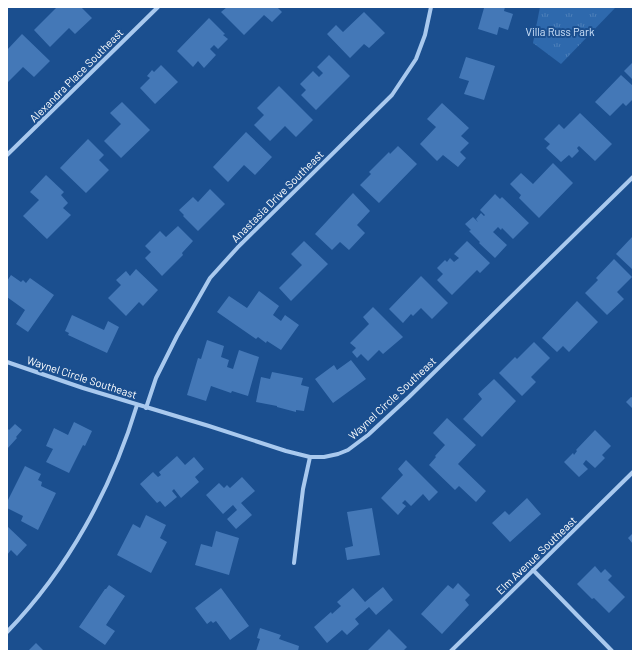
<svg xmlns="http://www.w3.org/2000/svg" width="640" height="658" font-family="Barlow,sans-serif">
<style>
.park{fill:url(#park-tufts)}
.building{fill:#4478b7}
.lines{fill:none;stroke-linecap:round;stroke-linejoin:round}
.minor{stroke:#a9c9ee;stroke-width:4}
.labels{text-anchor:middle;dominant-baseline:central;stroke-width:4;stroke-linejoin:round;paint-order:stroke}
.park-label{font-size:11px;fill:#cfe3fa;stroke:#1b4f8f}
.street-label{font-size:11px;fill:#fff;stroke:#1b4f8f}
</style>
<defs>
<pattern id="park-tufts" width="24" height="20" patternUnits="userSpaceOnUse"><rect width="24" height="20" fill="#2e69ad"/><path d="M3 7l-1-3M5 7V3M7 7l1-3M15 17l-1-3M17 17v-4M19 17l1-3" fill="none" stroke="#4d80b9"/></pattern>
</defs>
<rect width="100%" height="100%" fill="#1b4f8f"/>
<path class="park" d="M540,7H616L561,64L533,43Z"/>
<g class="building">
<path d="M57,7H81L92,18L75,34L69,28L50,47L34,30Z"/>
<path d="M227,7H277L282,12L272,22L264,15L244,35L221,12Z"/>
<path d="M481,7H505L504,11L513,14L508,30L499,27L497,35L478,29L484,8Z"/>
<path d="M364,12L385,33L369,48L364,44L350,58L327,34L336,25L343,32Z"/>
<path d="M209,18L225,34L223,35L228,39L218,49L214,45L210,49L216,55L204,68L198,61L193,67L177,51Z"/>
<path d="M22,34L50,61L34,77L23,67L8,82L7,81V50Z"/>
<path d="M329,55L350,76L316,110L301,95L306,90L300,84L313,71L319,77L323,73L317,67Z"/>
<path d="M466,57L495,66L484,100L464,94L469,81L459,78Z"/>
<path d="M633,62V80L624,71Z"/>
<path d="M161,65L178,82L155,104L140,88L150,78L147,76L152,70L154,72Z"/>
<path d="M621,75L633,86V99L626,106L623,103L610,116L595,102Z"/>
<path d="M279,86L313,120L296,137L285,126L270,141L254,125L264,115L257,108Z"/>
<path d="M122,102L150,130L121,158L104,141L121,124L110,113Z"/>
<path d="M442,103L469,128L461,136L469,143L460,152L466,158L458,167L443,155L437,161L420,144L436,127L427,119Z"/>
<path d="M580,113L612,144L595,161L579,146L577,148L579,151L572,158L569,155L561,162L546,148L550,144L544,139L559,124L564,129Z"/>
<path d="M246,132L272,157L255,175L244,165L228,182L213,167Z"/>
<path d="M88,139L104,155L99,160L109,170L86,193L60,168Z"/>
<path d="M398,146L417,164L379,203L360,185L371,174L369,172L389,152L390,154Z"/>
<path d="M553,163L573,183L539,218L519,198L521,195L510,184L521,173L533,184Z"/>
<path d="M46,175L64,192L61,195L68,203L63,208L71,215L47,239L23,216L39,200L30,192Z"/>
<path d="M210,189L225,204L198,231L183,216L184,215L179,210L193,197L198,202Z"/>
<path d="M353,193L370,211L357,225L365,233L349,250L340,242L332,250L315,234Z"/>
<path d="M495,194L500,199L502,197L529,223L513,239L502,228L501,230L498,227L493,232L507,245L495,258L479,243L480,242L469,231L471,230L465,224L473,217L478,222L476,219L481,213L484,216L485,215L480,210Z"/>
<path d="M178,226L193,241L182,253L183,255L162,276L145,258L151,252L145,246L160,231L166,237Z"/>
<path d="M633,236V270L616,254Z"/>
<path d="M304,241L328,264L291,301L279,288L302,265L291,254Z"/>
<path d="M467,241L490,263L480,273L477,270L452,295L437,280L443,274L437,268L445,260L447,262L450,258L454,262L459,258L454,254Z"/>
<path d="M614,259L632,277L617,292L624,299L607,315L585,293L598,280L596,278Z"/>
<path d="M136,269L158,290L143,306L139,302L126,316L108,298L121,285L116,280L126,271L130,276Z"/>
<path d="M11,275L21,282L23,280L26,283L30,278L54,295L28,332L16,324L25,310L7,297V281Z"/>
<path d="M421,276L448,303L432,319L421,308L413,316L411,314L403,323L389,309Z"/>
<path d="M259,291L279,306L273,315L281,321L285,315L299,325L281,350L267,341L266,343L258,337L256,339L217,312L229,296L247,308Z"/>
<path d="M577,301L598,322L569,352L563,346L557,352L542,338Z"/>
<path d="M373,307L403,337L383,354L379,350L368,361L361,354L357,358L352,352L356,348L350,343L369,324L363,317Z"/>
<path d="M72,315L104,330L108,321L119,327L107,353L68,335L69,333L65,331Z"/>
<path d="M207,340L224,346L221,357L229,360L227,367L233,369L239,350L259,357L248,396L232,391L231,393L211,386L206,401L187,395L198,358L201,359Z"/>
<path d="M534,342L550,358L531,377L536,382L522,396L499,373L515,357L517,359Z"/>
<path d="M351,360L366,379L333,403L315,379L334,365L337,370Z"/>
<path d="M272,372L303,378L301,385L309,387L304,411L296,410V412L277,407V406L256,402L261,377L270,379Z"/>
<path d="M494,379L516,401L482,437L463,419L482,399L478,394Z"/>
<path d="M631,397L633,398V409L626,402Z"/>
<path d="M447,418L476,445L458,464L486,491L476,502L459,486L455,490L429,465L436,457L435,456L445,445L433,433Z"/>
<path d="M74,422L92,431L85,446L83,445L69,473L46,462L53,449L46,446L54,428L68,435Z"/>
<path d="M15,424L22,430L16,437L17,438L7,449V428L9,430Z"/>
<path d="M595,430L611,446L602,455L605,458L595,468L586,460L583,464L588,469L579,477L564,462L573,453L574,455L577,451L576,450Z"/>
<path d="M177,456L185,465L194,457L204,469L195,477L199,482L181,498L174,489L172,491L177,497L165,507L160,501L157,503L140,484L153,472L158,477L161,475L159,472Z"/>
<path d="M406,460L438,492L429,501L423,494L411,506L405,500L402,503L406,506L398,515L381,498L403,475L398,469Z"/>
<path d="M25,466L41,474L38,480L42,482L41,486L56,493L38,530L21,521L23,516L7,508V502Z"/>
<path d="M242,477L255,491L241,503L252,515L236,529L227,519L237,510L233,505L223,514L206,495L219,483L224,488L227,485L230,488Z"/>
<path d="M527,498L541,514L510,542L492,523L505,511L509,515Z"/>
<path d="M372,508L380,555L347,560L345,548L353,546L347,512Z"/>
<path d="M146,515L166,525L160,538L167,542L151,573L117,555L133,524L140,528Z"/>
<path d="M7,526L27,545L17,556L11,550L7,555Z"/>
<path d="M216,531L239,538L229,575L195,565L201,544L212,547Z"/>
<path d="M633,533V544L628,538Z"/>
<path d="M595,566L601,573L605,569L612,576L608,580L625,597L609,613L594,598L592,599L577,584Z"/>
<path d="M458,583L470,595L465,600L469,605L442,634L421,614L448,585L453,589Z"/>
<path d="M109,585L125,596L106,625L115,631L105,645L79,627L105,589H106Z"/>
<path d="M383,587L393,600L376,615L369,607L355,619L359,624L347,635L342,630L327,643L314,627L331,612L332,614L341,606L337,602L353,588L365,602Z"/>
<path d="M221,588L249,626L230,640L216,621L213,623L211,621L207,624L195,608Z"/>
<path d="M260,628L281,635L279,639L299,646L298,651H256L260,639L257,638Z"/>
<path d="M389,629L407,647L403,651H367Z"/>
<path d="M36,643L44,651H28Z"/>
</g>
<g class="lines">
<g class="minor">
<path d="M7,155L158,7"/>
<path d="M7,362L83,388L209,426L286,451L310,457H324L338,454L348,450L368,435L409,397L633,177"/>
<path d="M146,408L156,378L177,336L210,278L239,246L392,95L416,59L425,35L431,7"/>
<path d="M294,563L303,489L310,457"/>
<path d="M533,570L612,651"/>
<path d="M7,632C68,569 112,488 137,405"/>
<path d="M451,651L633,472"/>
</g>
</g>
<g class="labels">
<g class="park-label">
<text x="560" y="31">Villa Russ Park</text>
</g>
<g class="street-label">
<text transform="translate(76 75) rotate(-45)">Alexandra Place Southeast</text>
<text transform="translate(277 196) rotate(-45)">Anastasia Drive Southeast</text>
<text transform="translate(82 377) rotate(18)">Waynel Circle Southeast</text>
<text transform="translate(392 398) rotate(-43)">Waynel Circle Southeast</text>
<text transform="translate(536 555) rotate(-44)">Elm Avenue Southeast</text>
</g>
</g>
<rect width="640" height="658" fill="none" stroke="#ffffff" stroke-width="16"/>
</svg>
